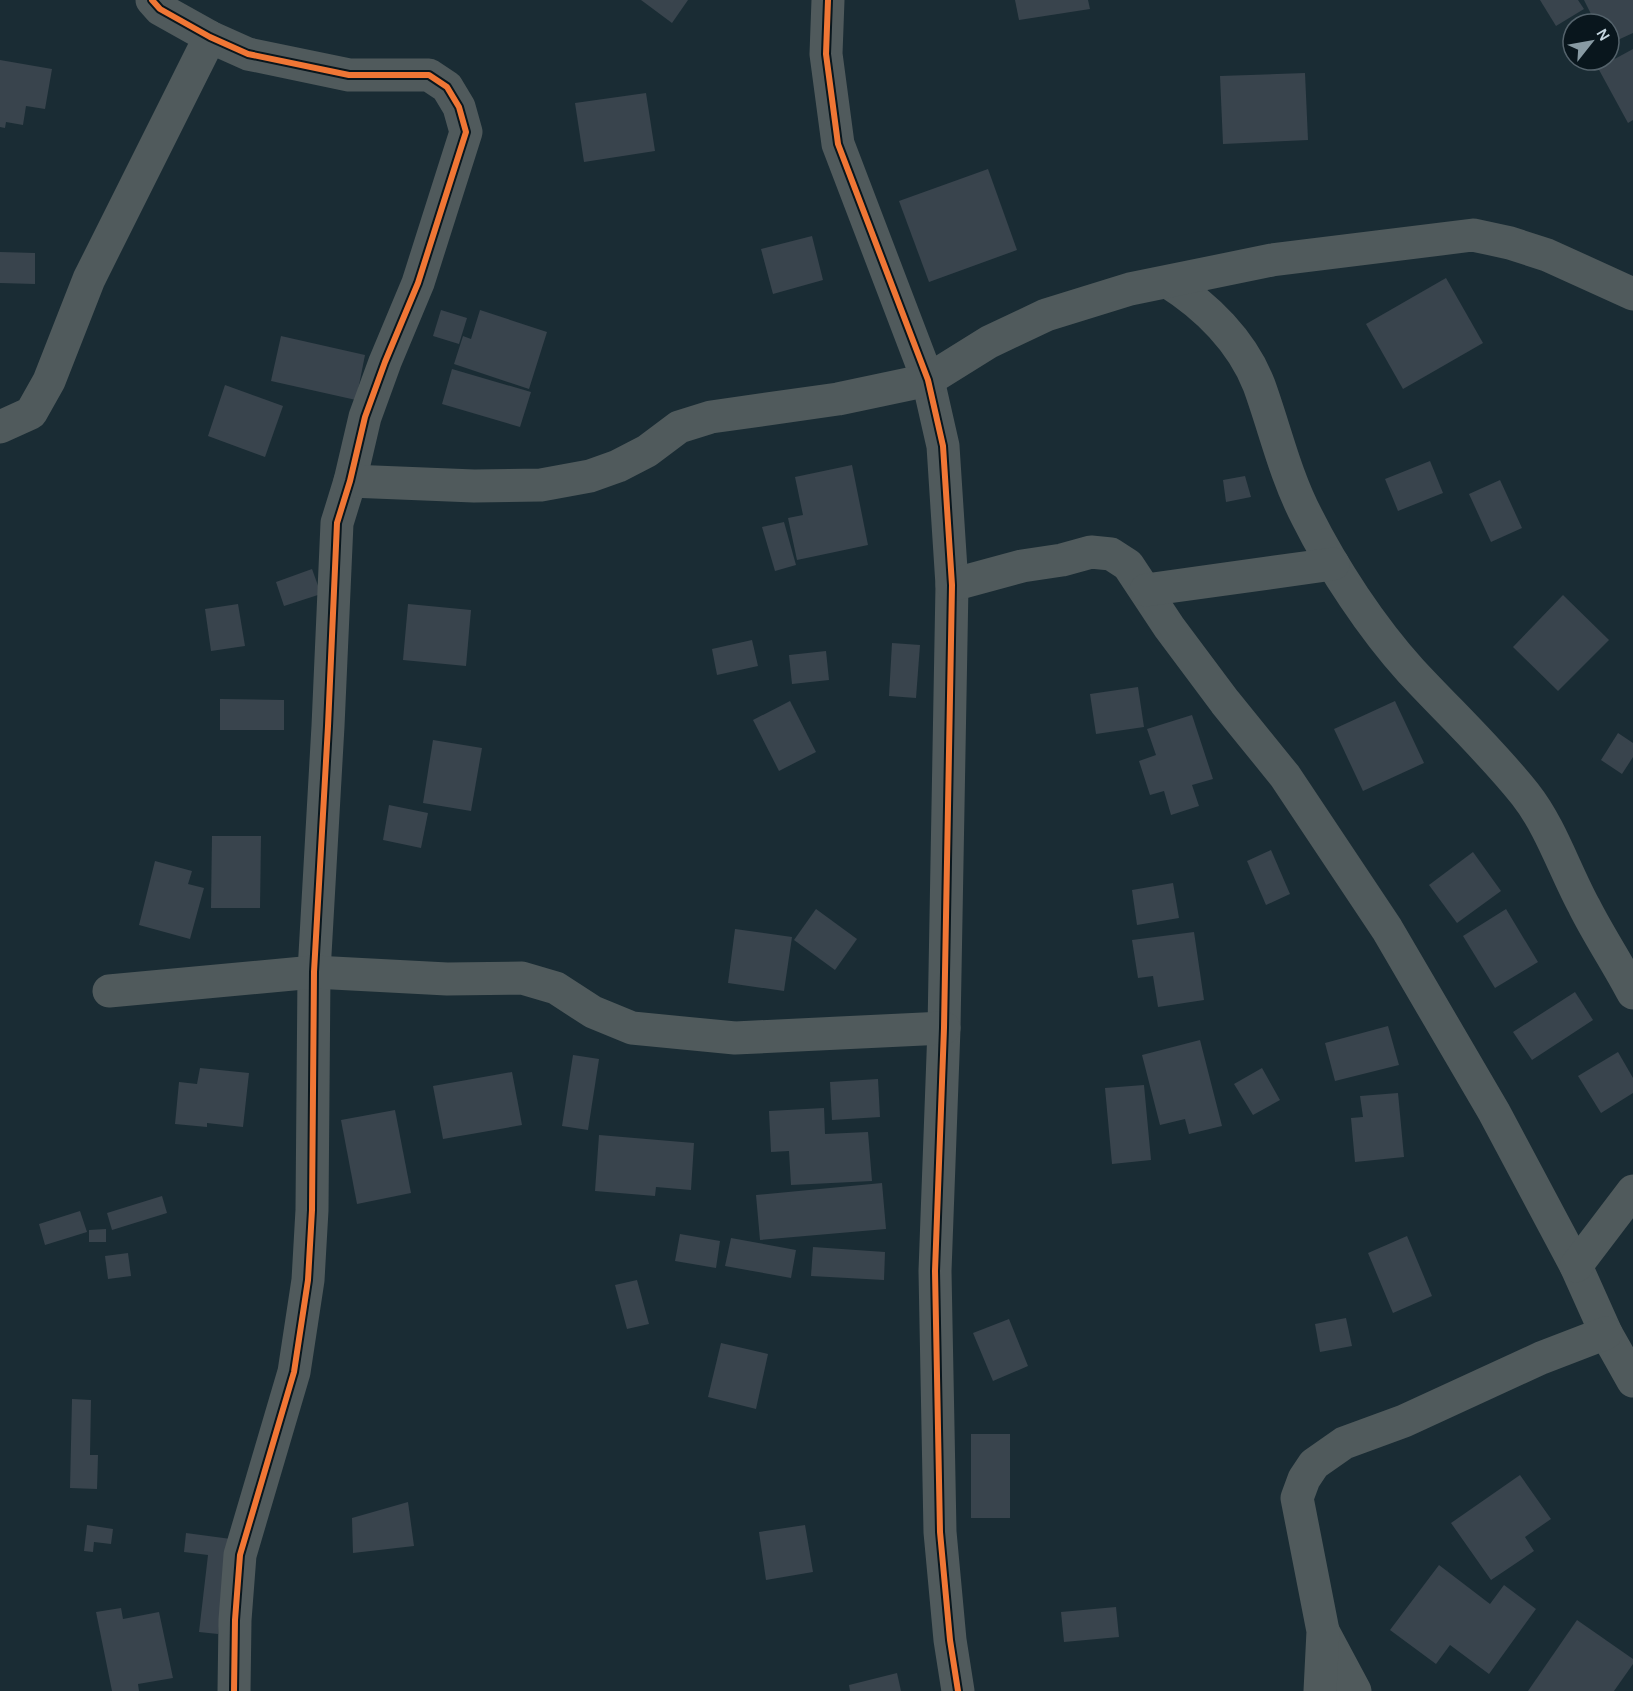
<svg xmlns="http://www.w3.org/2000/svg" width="1633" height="1691" font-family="Karla,sans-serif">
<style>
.building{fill:#39444d}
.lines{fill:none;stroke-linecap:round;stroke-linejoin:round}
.minor{stroke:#505a5c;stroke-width:33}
.cycleway-casing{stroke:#09161d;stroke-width:10}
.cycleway{stroke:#f07635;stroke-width:6}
</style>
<rect width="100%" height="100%" fill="#1a2c34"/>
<g class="building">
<path d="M641,0H688L672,23Z"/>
<path d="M1015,0H1088L1090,9L1019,20Z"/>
<path d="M1540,0H1578L1584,9L1556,26Z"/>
<path d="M1584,0H1633V33L1609,44V24H1596Z"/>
<path d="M1633,49V120L1628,123L1598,68Z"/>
<path d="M0,60L52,69L45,109L26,106L23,125L6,122L5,128L0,127Z"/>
<path d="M1305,73L1308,140L1223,144L1220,76Z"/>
<path d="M646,93L655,151L584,162L575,103Z"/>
<path d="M988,169L1017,250L929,282L899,201Z"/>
<path d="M812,236L823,280L773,294L761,249Z"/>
<path d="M0,252L35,253V284L0,283Z"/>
<path d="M1446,278L1483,343L1403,389L1366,324Z"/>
<path d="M441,310L467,318L459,344L433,336Z"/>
<path d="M480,310L547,332L529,389L454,364L463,336L471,339Z"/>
<path d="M281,336L365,355L356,400L271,381Z"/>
<path d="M452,369L531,392L520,427L442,404Z"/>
<path d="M225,385L283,406L265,457L208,436Z"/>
<path d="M1430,461L1443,493L1398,511L1385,479Z"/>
<path d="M852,465L868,545L797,560L788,518L803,515L795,477Z"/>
<path d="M1245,476L1251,497L1226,502L1223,480Z"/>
<path d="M1500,480L1522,528L1491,542L1469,494Z"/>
<path d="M784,522L796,565L775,571L762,527Z"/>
<path d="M312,569L321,594L284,606L276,582Z"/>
<path d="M1563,595L1609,640L1558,691L1513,647Z"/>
<path d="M238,604L245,646L211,651L205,609Z"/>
<path d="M408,604L471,610L466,666L403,660Z"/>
<path d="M752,640L758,666L717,675L712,649Z"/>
<path d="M892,643L920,645L916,698L889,696Z"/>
<path d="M826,651L829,680L792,684L789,655Z"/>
<path d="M1138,687L1144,727L1096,734L1090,694Z"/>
<path d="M220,699L284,700V730H220Z"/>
<path d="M790,701L816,752L779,771L753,720Z"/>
<path d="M1395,701L1424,763L1363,791L1334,729Z"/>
<path d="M1192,715L1213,779L1192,785L1199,806L1171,815L1164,791L1150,795L1139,761L1156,755L1147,729Z"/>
<path d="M1618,733L1633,743V757L1622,774L1601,760Z"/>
<path d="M433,740L482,748L471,811L423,803Z"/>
<path d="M389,805L428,813L421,848L383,840Z"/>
<path d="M212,836H261L260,908H211Z"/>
<path d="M1271,850L1290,894L1266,905L1247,861Z"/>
<path d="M1473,852L1501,891L1457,923L1429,885Z"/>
<path d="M155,861L192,871L188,884L204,888L190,939L139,925Z"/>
<path d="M1173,883L1179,918L1137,925L1132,890Z"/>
<path d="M816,909L857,939L835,970L794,940Z"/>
<path d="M1506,909L1538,962L1495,988L1463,936Z"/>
<path d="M735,929L792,937L784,991L728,983Z"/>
<path d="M1194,932L1204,1000L1158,1007L1153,976L1138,978L1132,940Z"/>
<path d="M1575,992L1593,1020L1532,1060L1513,1032Z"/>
<path d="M1388,1026L1399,1065L1335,1081L1325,1043Z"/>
<path d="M1200,1040L1222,1126L1189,1134L1185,1119L1160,1125L1142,1055Z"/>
<path d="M1618,1052L1633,1078V1093L1601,1113L1578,1076Z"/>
<path d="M573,1055L599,1059L588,1130L562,1126Z"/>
<path d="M200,1068L249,1073L243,1127L207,1123V1127L175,1124L179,1082L197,1084Z"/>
<path d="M1262,1068L1280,1100L1253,1115L1234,1084Z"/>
<path d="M512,1072L522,1125L443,1139L433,1086Z"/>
<path d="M878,1079L880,1117L832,1120L830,1082Z"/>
<path d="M1144,1085L1151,1160L1112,1164L1105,1088Z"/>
<path d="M1398,1093L1404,1157L1355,1162L1351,1118L1363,1117L1360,1096Z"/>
<path d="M824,1108L825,1134L868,1132L872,1181L791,1185L789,1151L771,1152L769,1111Z"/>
<path d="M395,1110L411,1193L357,1204L341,1120Z"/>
<path d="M599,1135L694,1143L691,1190L656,1187L655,1196L595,1191Z"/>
<path d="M882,1183L886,1229L760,1240L756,1195Z"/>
<path d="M162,1196L167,1213L112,1230L107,1213Z"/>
<path d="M80,1211L87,1232L45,1245L39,1224Z"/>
<path d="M106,1229V1242H89V1230Z"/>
<path d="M680,1234L720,1241L716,1268L675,1261Z"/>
<path d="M1407,1236L1432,1296L1393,1313L1368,1253Z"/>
<path d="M731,1238L796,1250L791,1278L725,1266Z"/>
<path d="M813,1247L885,1252L884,1280L811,1276Z"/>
<path d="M128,1253L131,1276L108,1279L105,1256Z"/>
<path d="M637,1280L649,1324L627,1329L615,1285Z"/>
<path d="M1346,1318L1352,1346L1320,1352L1315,1324Z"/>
<path d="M1009,1319L1028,1366L993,1381L973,1333Z"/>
<path d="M721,1343L768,1354L756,1409L708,1397Z"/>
<path d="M72,1399L91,1400L90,1455H98L97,1489L70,1488Z"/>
<rect x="971" y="1434" width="39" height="84"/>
<path d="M1520,1475L1551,1519L1525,1537L1534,1551L1491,1580L1451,1523Z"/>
<path d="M408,1502L414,1546L353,1553L352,1518Z"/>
<path d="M87,1525L113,1529L111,1544L94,1542L93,1552L84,1551Z"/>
<path d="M805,1525L813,1572L766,1580L759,1532Z"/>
<path d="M186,1533L231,1539L218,1634L199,1632L208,1555L184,1552Z"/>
<path d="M1439,1565L1490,1604L1504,1585L1536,1609L1489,1674L1450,1645L1436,1664L1390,1630Z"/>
<path d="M1116,1607L1119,1637L1064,1642L1061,1612Z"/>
<path d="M121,1608L123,1619L159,1612L173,1678L138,1684L139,1691H112L96,1612Z"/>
<path d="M1577,1620L1633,1659V1664L1614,1691H1528Z"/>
<path d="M897,1673L901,1691H850L849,1685Z"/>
</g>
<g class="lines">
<g class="minor">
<path d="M152,0L160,9L210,37L248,54L349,75H429L447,87L459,107L466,132L418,283L385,362L365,417L350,481L337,523L328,726L314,972L312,1210L308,1280L294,1372L240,1555L235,1620L234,1691"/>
<path d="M828,0L826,54L838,144L928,380L943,446L952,585L944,1028L935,1271L940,1532L950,1640L958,1691"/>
<path d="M1168,282C1206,306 1242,341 1259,385C1275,429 1285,475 1307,517C1333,569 1372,628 1411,671C1449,712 1490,750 1525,794C1551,827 1564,869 1584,906C1599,936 1618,964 1633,993"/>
<path d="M0,427L31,413L49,381L89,279L210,37"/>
<path d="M350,481L474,486L541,485L590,476L618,466L647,451L679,427L711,417L838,399L928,380L989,342L1046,315L1130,289L1272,260L1473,235L1510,243L1547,255L1633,294"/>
<path d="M952,585L1022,566L1062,560L1091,552L1111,554L1128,565L1169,627L1225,702L1285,776L1387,929L1494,1112L1576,1266L1606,1333L1633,1381"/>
<path d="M1146,590L1333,564"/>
<path d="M109,991L314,972L447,979L522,978L556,988L593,1012L632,1028L735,1038L944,1028"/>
<path d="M1576,1266L1633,1191"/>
<path d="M1324,1633L1355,1691"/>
<path d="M1320,1691L1323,1631L1297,1498L1304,1479L1314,1464L1344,1443L1404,1421L1541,1358L1606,1333"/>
</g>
<defs>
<g id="cycleway">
<path d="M152,0L160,9L210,37L248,54L349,75H429L447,87L459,107L466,132L418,283L385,362L365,417L350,481L337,523L328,726L314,972L312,1210L308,1280L294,1372L240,1555L235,1620L234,1691"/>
<path d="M828,0L826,54L838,144L928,380L943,446L952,585L944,1028L935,1271L940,1532L950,1640L958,1691"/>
</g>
</defs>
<use href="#cycleway" class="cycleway-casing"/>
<use href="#cycleway" class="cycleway"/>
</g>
<g transform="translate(1591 42) rotate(59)"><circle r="28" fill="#09161d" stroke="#54626b" stroke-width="1.5"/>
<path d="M0-4.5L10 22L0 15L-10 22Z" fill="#889aa3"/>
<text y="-9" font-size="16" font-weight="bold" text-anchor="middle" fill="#c4d5df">N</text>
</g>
</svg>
